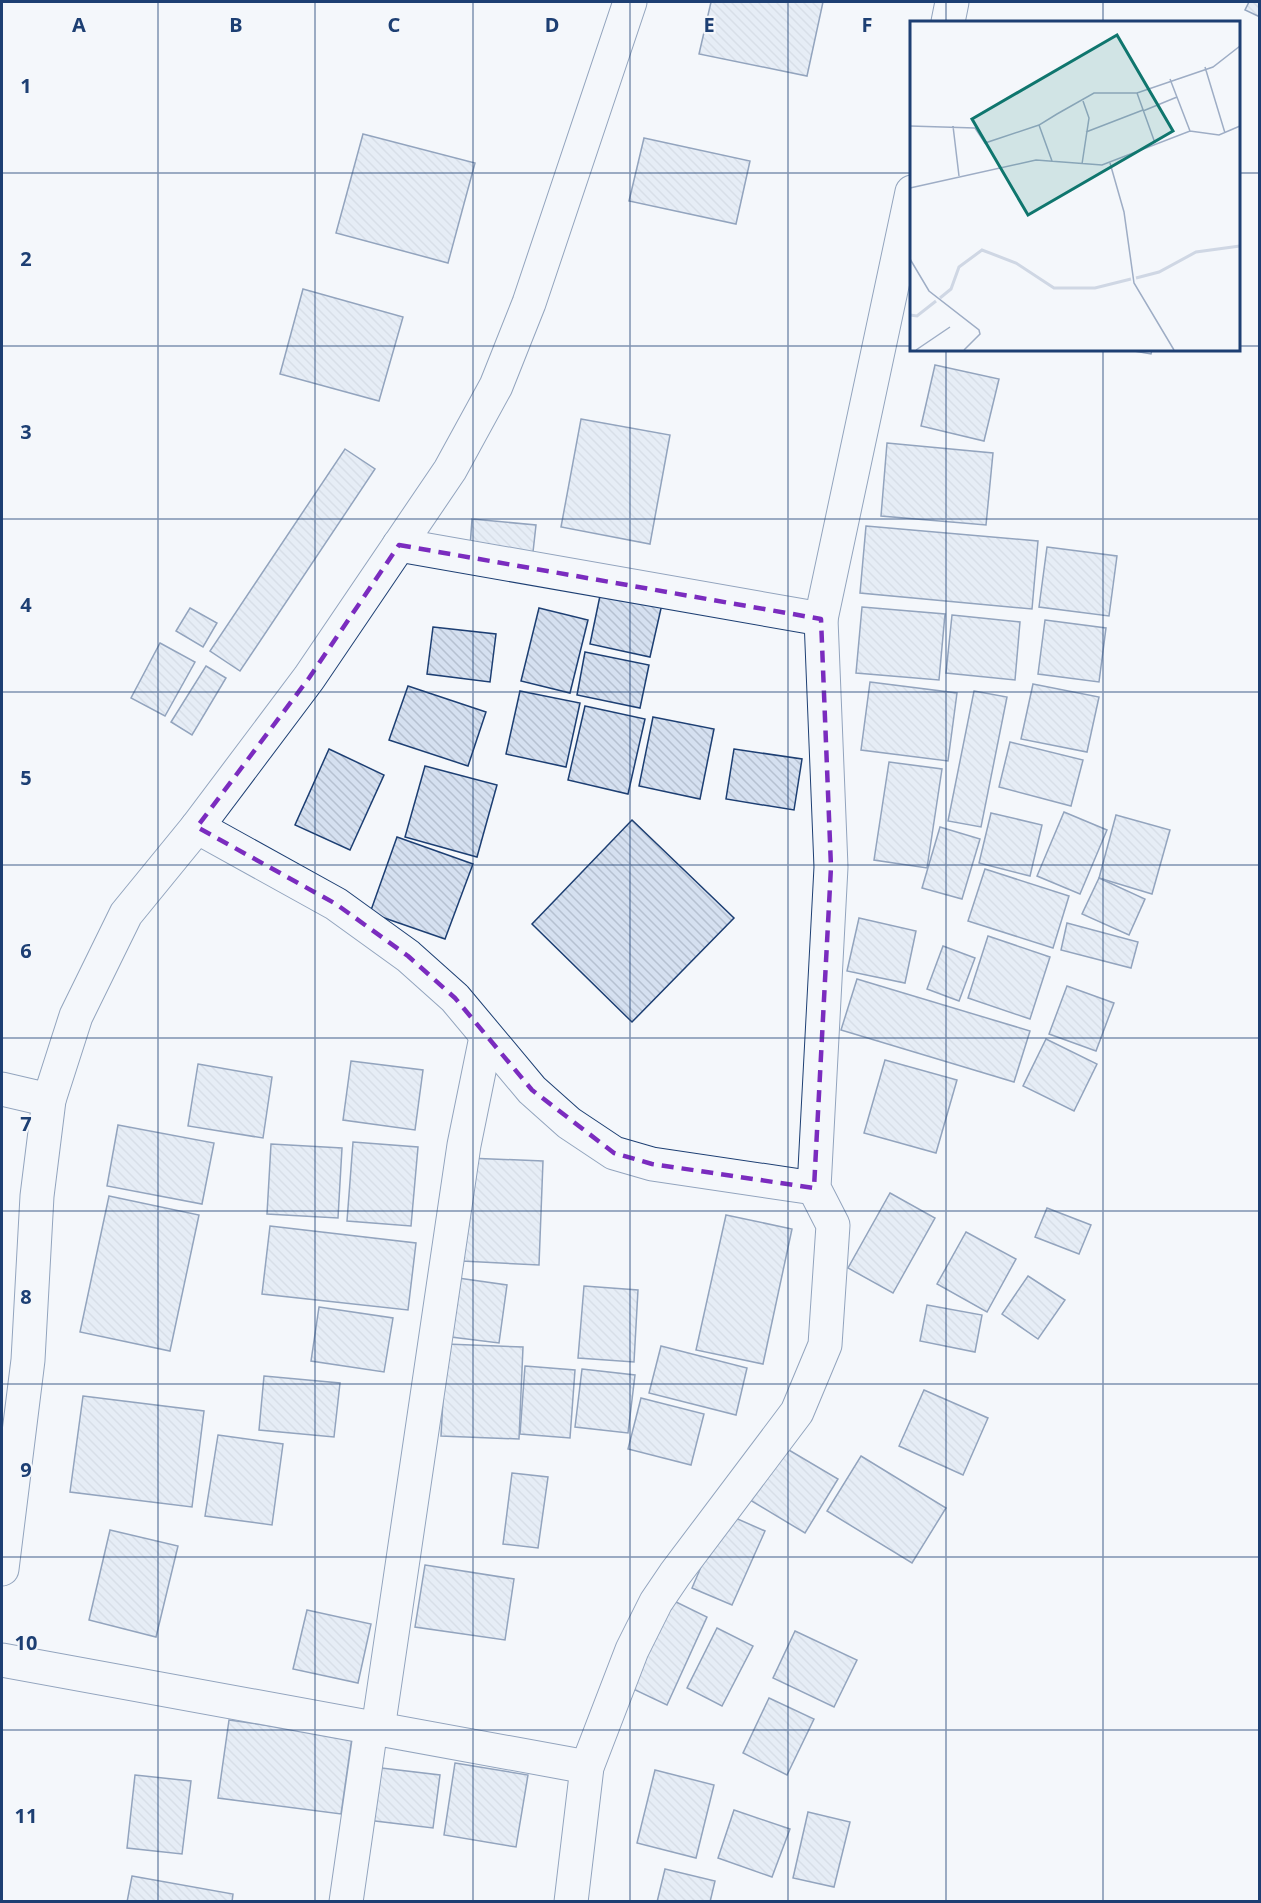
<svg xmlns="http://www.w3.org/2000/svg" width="1261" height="1903" font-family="'Noto Sans',sans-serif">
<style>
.building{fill:url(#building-back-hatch);stroke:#1d3f73;stroke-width:1.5}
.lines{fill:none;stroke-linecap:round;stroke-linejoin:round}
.minor-casing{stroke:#1d3f73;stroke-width:35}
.minor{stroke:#f4f7fb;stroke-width:33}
.marked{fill:none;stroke:#7b2cbf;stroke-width:4.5;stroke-dasharray:12 8;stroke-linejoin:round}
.grid{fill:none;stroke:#1d3f73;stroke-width:1.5;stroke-opacity:0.55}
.inset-river{fill:none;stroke:#cfd7e4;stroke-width:3}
.inset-road{fill:none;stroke:#9eadc5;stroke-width:1.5}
.view{fill:#0f766e;fill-opacity:0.15;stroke:#0f766e;stroke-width:3}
.inset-edge{fill:none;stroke:#1d3f73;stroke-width:3}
.grid-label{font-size:20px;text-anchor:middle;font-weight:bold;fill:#1d3f73;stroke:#f4f7fb;stroke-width:4.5;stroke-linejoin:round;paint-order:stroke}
</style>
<defs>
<pattern id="building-back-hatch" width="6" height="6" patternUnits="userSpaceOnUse" patternTransform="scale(1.5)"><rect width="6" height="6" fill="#d5e0f0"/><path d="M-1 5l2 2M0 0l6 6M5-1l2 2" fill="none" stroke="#b6c1d1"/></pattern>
</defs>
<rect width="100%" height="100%" fill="#f4f7fb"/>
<g class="building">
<path d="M711,2H823L807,76L699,54Z"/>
<path d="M1249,2H1260V17L1245,10Z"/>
<path d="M363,134L475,163L448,263L336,233Z"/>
<path d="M644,138L750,161L736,224L629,201Z"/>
<path d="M303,289L403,317L379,401L280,374Z"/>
<path d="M1128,350H1152L1151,354Z"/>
<path d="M935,365L999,379L984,441L921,426Z"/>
<path d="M581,419L670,435L650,544L561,527Z"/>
<path d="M887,443L993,453L986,525L881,516Z"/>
<path d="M345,449L375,469L240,671L210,651Z"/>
<path d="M472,519L536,525L533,552L470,547Z"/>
<path d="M866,526L1038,541L1032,609L860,593Z"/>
<path d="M1047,547L1117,556L1109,616L1039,607Z"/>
<path d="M601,591L662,604L650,657L590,644Z"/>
<path d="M862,607L945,614L939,680L856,673Z"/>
<path d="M190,608L217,623L203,647L176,631Z"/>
<path d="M539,608L588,620L570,693L521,681Z"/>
<path d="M952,615L1020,622L1015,680L946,673Z"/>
<path d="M1045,620L1106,628L1099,682L1038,674Z"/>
<path d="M433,627L496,634L490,682L427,674Z"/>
<path d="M160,643L195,662L165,716L131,698Z"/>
<path d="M585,652L649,665L640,708L577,695Z"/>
<path d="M206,666L226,678L192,735L171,722Z"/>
<path d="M870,682L957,693L948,761L861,750Z"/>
<path d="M1033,684L1099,697L1087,752L1021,739Z"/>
<path d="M408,686L486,712L468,766L389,740Z"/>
<path d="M520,691L580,703L566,767L506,754Z"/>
<path d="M974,691L1007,697L981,827L948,821Z"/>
<path d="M585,706L645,719L628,794L568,780Z"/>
<path d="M653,717L714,729L700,799L639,786Z"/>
<path d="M1010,742L1083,760L1071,806L999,787Z"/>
<path d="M329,749L384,775L350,850L295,825Z"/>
<path d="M734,749L802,759L794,810L726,799Z"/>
<path d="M889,762L942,769L927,868L874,860Z"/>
<path d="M425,766L497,785L477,857L405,837Z"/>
<path d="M1064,812L1107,830L1080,894L1037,876Z"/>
<path d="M991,813L1042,825L1030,876L979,863Z"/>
<path d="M1116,815L1170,830L1152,894L1099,878Z"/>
<path d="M632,820L734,918L632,1022L532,924Z"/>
<path d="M940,827L980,839L962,899L922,888Z"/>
<path d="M397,837L473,864L445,939L370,913Z"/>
<path d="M985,869L1069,896L1053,948L968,921Z"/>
<path d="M1099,878L1145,899L1129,935L1082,914Z"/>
<path d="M859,918L916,931L905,983L847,971Z"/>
<path d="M1067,923L1138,942L1131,968L1061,950Z"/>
<path d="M988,936L1050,957L1030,1019L968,998Z"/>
<path d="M943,946L975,958L959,1001L927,989Z"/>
<path d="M857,979L1030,1031L1014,1082L841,1030Z"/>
<path d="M1067,986L1114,1003L1096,1051L1049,1034Z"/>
<path d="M1046,1039L1097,1064L1074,1111L1023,1086Z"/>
<path d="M885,1060L957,1080L936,1153L864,1133Z"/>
<path d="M351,1061L423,1070L415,1130L343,1120Z"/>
<path d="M198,1064L272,1077L263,1138L188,1126Z"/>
<path d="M118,1125L214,1143L202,1204L107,1186Z"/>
<path d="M353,1142L418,1147L411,1226L347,1221Z"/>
<path d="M271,1144L342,1148L338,1218L267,1214Z"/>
<path d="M467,1158L543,1161L539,1265L462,1261Z"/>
<path d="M890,1193L935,1218L893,1293L848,1268Z"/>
<path d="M109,1196L199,1215L170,1351L80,1332Z"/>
<path d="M1047,1208L1091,1225L1079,1254L1035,1237Z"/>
<path d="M726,1215L792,1229L763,1364L696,1350Z"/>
<path d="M270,1226L416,1243L408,1310L262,1294Z"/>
<path d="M966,1232L1016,1259L987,1312L937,1284Z"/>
<path d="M1028,1276L1065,1300L1038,1339L1002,1314Z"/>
<path d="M451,1277L507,1285L499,1343L443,1336Z"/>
<path d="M584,1286L638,1290L634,1362L578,1358Z"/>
<path d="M927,1305L982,1315L975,1352L920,1341Z"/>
<path d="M319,1307L393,1318L384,1372L311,1361Z"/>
<path d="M446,1344L523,1347L519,1439L441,1436Z"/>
<path d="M661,1346L747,1368L736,1415L649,1393Z"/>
<path d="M525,1366L575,1370L570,1438L520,1434Z"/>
<path d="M582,1369L635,1375L628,1433L575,1427Z"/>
<path d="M264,1376L340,1383L334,1437L259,1430Z"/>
<path d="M924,1390L988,1418L963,1475L899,1446Z"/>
<path d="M83,1396L204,1411L192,1507L70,1492Z"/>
<path d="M641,1398L704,1414L691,1465L628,1449Z"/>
<path d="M218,1435L283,1444L272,1525L205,1516Z"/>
<path d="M777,1443L838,1479L805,1533L745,1497Z"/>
<path d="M861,1456L946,1508L912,1563L827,1511Z"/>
<path d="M512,1473L548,1477L538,1548L503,1544Z"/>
<path d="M724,1513L765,1531L732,1605L692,1588Z"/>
<path d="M110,1530L178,1546L156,1637L89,1620Z"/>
<path d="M425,1565L514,1579L505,1640L415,1627Z"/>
<path d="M672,1600L707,1617L667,1705L631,1688Z"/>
<path d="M307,1610L371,1624L358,1683L293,1669Z"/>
<path d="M717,1628L753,1646L722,1706L687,1688Z"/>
<path d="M795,1631L857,1660L834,1707L773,1678Z"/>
<path d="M769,1698L814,1719L787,1775L743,1753Z"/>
<path d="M229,1720L352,1737L341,1814L218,1798Z"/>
<path d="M455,1763L528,1775L516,1847L444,1835Z"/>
<path d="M373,1767L440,1775L433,1828L367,1820Z"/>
<path d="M655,1770L714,1785L696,1858L637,1843Z"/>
<path d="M135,1775L191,1781L182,1854L127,1848Z"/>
<path d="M734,1810L790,1829L772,1877L718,1858Z"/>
<path d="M808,1812L850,1822L834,1887L793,1878Z"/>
<path d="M665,1869L715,1881L710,1902H657Z"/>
<path d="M132,1876L233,1894L232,1902H127Z"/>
</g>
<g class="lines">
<defs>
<g id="minor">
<path d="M948,22L952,2"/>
<path d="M399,545L821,619L831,867L814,1188L833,1225L825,1345L797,1412L675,1574L656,1602L632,1650L587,1767L571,1902"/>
<path d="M821,619L912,192"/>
<path d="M197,827L336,904L408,956L455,998L532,1090L569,1123L614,1153L652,1164L814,1188"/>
<path d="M2,1089L49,1100"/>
<path d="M2,1569L28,1360L37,1196L49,1100L76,1016L126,914L197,827L309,678L450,470L496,386L529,303L630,2"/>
<path d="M2,1660L587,1767"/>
<path d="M378,1729L464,1145L486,1037"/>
<path d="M346,1902L371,1728"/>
</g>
</defs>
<use href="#minor" class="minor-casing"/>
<use href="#minor" class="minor"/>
</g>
<path d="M0 0H1261V1903H0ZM399,545L821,619L831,867L814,1188L652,1164L614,1153L532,1090L455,998L408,956L336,904L197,827L309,678Z" fill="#f4f7fb" fill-opacity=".55" fill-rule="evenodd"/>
<path class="marked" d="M399,545L821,619L831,867L814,1188L652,1164L614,1153L532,1090L455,998L408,956L336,904L197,827L309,678Z"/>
<path class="grid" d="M158,2V1902M315,2V1902M473,2V1902M630,2V1902M788,2V1902M946,2V22M1103,2V22M2,173H912M1238,173H1260M2,346H912M1238,346H1260M946,350V1902M1103,350V1902M2,519H1260M2,692H1260M2,865H1260M2,1038H1260M2,1211H1260M2,1384H1260M2,1557H1260M2,1730H1260"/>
<g transform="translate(910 21)">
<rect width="330" height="330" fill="#f4f7fb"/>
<path class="inset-river" d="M226,257L249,251L286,231L330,225M30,277L41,268L49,246L72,229L106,242L144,267H185L221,258M0,294L7,295L26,280"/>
<path class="inset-road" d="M295,46L315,112M260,58L280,110M227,72L245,122M233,90L267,76M0,105L65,107L75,122L129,104M43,105L49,155M176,111L233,89M142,140L129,104L147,93L184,72H227L303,46L330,25M200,142L214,191L224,262L264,329M172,143L179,97L173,80M0,167L126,139L192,144L280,110L309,114L330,105M0,238L19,270L69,309L70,313L54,329M6,329L40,306"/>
<path class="view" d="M207,14L263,110L118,194L62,98Z"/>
<rect width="330" height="330" class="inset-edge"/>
</g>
<g class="grid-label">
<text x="79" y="32">A</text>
<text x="236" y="32">B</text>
<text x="394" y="32">C</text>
<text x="552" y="32">D</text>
<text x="709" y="32">E</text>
<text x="867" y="32">F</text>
<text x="26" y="93">1</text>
<text x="26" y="266">2</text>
<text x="26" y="439">3</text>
<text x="26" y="612">4</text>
<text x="26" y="785">5</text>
<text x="26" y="958">6</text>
<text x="26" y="1131">7</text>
<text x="26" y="1304">8</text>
<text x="26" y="1477">9</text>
<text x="26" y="1650">10</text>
<text x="26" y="1823">11</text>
</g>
<rect width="1261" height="1903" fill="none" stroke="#1d3f73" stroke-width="6"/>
</svg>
